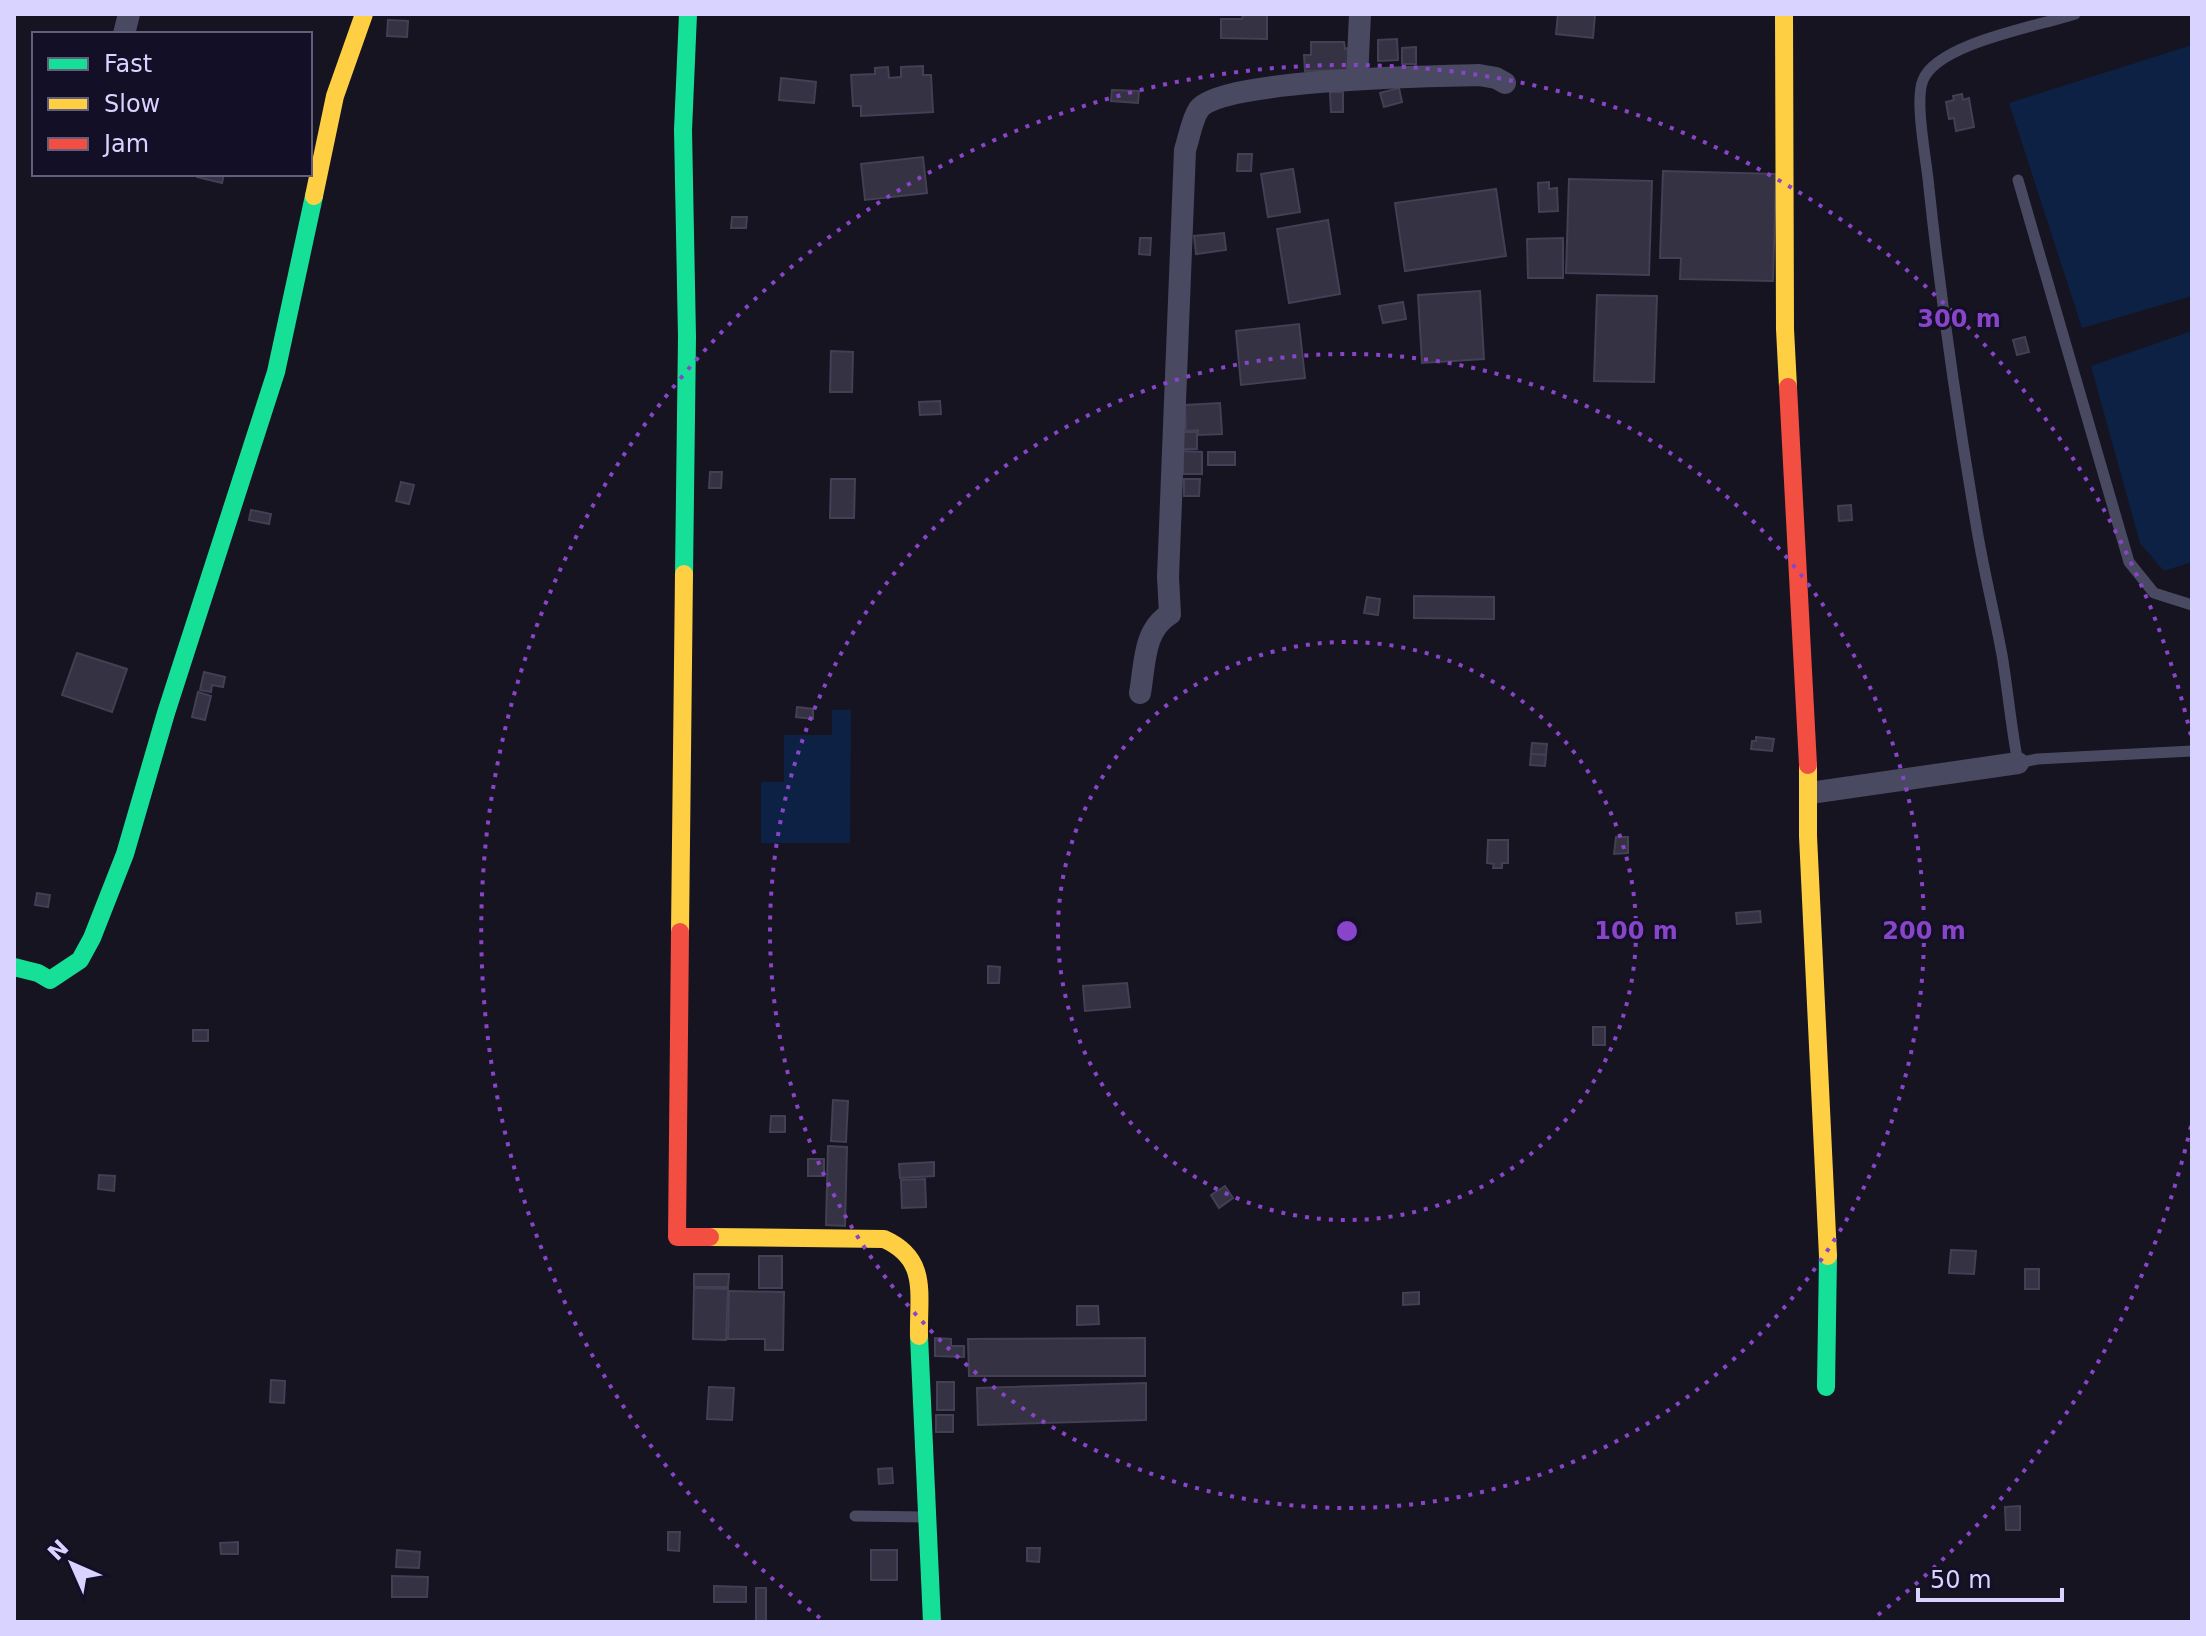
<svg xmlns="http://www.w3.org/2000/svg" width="2206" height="1636" font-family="'DejaVu Sans',sans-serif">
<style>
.water{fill:#0d2144}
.building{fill:#343243;stroke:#433f54;stroke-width:2}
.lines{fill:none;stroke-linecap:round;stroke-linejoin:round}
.lane{stroke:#4a4962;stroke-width:11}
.street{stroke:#4a4962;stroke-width:22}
.fast{stroke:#16e098;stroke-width:18}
.slow{stroke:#ffcf43;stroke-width:18}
.jam{stroke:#f24e42;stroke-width:18}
.ring{fill:none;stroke:#8945c9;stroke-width:4;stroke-dasharray:4 8}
.centre{fill:#8945c9;stroke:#130f26;stroke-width:4}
.ring-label{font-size:24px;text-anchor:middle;font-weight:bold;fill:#8945c9;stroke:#130f26;stroke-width:6;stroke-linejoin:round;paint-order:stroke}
</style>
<rect width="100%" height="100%" fill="#161421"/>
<g class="water">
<path d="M2192,45V296L2082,328L2009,103Z"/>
<path d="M2192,331V562L2164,571L2140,543L2091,366Z"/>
<path d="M832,710H851L850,843H761V782H784V735H832Z"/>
</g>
<g class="building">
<path d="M1558,14H1595L1593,38L1556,34Z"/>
<path d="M1243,15H1267V39L1221,38V19H1242Z"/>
<path d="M388,20L408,21L407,37L387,36Z"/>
<path d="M1397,39L1398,60L1378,61V40Z"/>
<path d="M1311,42H1344L1345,49L1348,48V70L1305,71L1304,55H1311Z"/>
<path d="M1416,47V64H1402V48Z"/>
<path d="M923,66V75H931L933,112L861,116V106H853L851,75L875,74V68L888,67L889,78L901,77V67Z"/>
<path d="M781,78L816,82L814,103L779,100Z"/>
<path d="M1399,88L1402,102L1384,107L1380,93Z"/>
<path d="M1112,90L1139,91L1138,103L1111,101Z"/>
<path d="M1330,92H1343V112H1331Z"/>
<path d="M1962,94L1963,100L1969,98L1974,127L1956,131L1954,118L1949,119L1946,102L1954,100L1953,96Z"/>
<path d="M1238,154H1252L1251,171H1237Z"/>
<path d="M923,157L927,193L865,200L861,164Z"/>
<path d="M1293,169L1300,212L1268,217L1261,174Z"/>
<path d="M1663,171L1776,174L1773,281L1680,279L1681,258H1660Z"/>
<path d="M197,174H224L222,183L197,177Z"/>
<path d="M1569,179L1652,181L1649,275L1566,273Z"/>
<path d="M1549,182V189L1557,188L1558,211L1539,212L1538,183Z"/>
<path d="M1496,189L1506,256L1405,271L1395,203Z"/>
<path d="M732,217H747L746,228H731Z"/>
<path d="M1328,220L1340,294L1289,303L1277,229Z"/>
<path d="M1224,233L1226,250L1196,254L1194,236Z"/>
<path d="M1140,238H1151L1150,255L1139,254Z"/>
<path d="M1563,238V278H1528L1527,239Z"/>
<path d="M1480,291L1484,359L1422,363L1418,295Z"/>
<path d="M1597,295L1657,296L1654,382L1594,381Z"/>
<path d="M1403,302L1406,319L1383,323L1379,306Z"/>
<path d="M1299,324L1305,378L1241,385L1236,331Z"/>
<path d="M2025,337L2029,352L2017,355L2013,340Z"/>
<path d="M831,351L853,352L852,392H830Z"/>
<path d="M940,401L941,414L920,415L919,402Z"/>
<path d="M1220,403L1222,434L1198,435V430L1186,431L1185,405Z"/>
<rect x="1183" y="432" width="14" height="17"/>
<path d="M1183,451L1202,452V474H1183Z"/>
<rect x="1208" y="452" width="27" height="13"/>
<path d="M710,472H722L721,488H709Z"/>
<path d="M831,479H855L854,518H830Z"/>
<path d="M1184,479H1200L1199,496H1184Z"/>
<path d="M401,482L414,485L409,504L396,501Z"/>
<path d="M1851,505L1852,520L1839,521L1838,506Z"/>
<path d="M251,510L271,514L269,524L249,520Z"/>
<path d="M1414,596L1494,597V619L1414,618Z"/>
<path d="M1367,597L1380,599L1378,615L1364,613Z"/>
<path d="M77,653L127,669L112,712L62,695Z"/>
<path d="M204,672L225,677L223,687L212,685L211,692L200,690Z"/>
<path d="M198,692L211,696L205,720L192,717Z"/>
<path d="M797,707L813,709V719L796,717Z"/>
<path d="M1756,737L1774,739L1772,751L1751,749L1752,741H1756Z"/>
<path d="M1532,743L1547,744L1546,755L1531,754Z"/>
<path d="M1531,754L1546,755L1545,766L1530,765Z"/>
<path d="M1616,837H1628V853L1614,854Z"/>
<path d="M1488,840H1508V863H1502V868H1493L1494,864L1487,863Z"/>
<path d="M37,893L50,895L48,907L35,905Z"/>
<path d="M1760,911L1761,922L1737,924L1736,913Z"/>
<path d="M988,966L1000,967L999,983H988Z"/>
<path d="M1127,983L1130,1007L1085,1011L1083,986Z"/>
<rect x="1593" y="1027" width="12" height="18"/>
<rect x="193" y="1030" width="15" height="11"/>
<path d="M833,1100L848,1101L846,1142L831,1141Z"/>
<path d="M771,1116H785V1132H770Z"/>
<path d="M828,1146L847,1147L845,1226L826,1225Z"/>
<rect x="808" y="1159" width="16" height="17"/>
<path d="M934,1162V1176L900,1178L899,1164Z"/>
<path d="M99,1175L115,1176L114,1191L98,1189Z"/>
<path d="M925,1179L926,1207L902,1208L901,1180Z"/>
<path d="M1225,1186L1233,1198L1219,1208L1211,1195Z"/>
<path d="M1951,1250L1976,1251L1974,1274L1949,1273Z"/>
<rect x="759" y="1256" width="23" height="32"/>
<rect x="2025" y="1269" width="14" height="20"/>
<path d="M694,1274H729L728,1287H694Z"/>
<path d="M694,1288L728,1289L726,1340L693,1339Z"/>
<path d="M729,1291L784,1292L783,1350H765V1339H728Z"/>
<path d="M1419,1292V1304L1403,1305V1293Z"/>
<path d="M1077,1306H1098L1099,1324L1077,1325Z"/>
<path d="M935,1338L951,1339V1346H964V1357L935,1356Z"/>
<path d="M1145,1338V1376H969L968,1339Z"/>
<path d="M271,1380L285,1381L284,1403L270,1402Z"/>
<rect x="937" y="1382" width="17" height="28"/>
<path d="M1146,1383V1420L978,1425L977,1388Z"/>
<path d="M709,1387L734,1388L732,1420L707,1419Z"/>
<rect x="936" y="1415" width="17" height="17"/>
<path d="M892,1468L893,1483L879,1484L878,1469Z"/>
<path d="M2020,1506V1530H2006L2005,1507Z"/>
<path d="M668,1532H680L679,1551L668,1550Z"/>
<path d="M238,1542V1554H221L220,1543Z"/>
<path d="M1027,1548H1040L1039,1562L1027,1561Z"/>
<path d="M397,1550L420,1552L419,1568L396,1567Z"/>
<rect x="871" y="1550" width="26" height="30"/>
<path d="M392,1576L428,1577L427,1597H392Z"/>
<path d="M714,1586L746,1587V1602H714Z"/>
<rect x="756" y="1588" width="10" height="34"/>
</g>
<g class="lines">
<g class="lane">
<path d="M2075,14C2039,26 1938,43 1923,80C1914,101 1927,162 1929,188C1941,301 1957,412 1976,524C1983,568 1994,611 2002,655C2008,691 2011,727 2018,763L2037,759L2192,751"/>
<path d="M2018,180L2129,562L2154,593L2192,605"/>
<path d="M855,1516L924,1517"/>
</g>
<g class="street">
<path d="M124,34L129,14"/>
<path d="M1357,79L1360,14"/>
<path d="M1140,693C1145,665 1143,630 1170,614L1168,577L1185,150C1189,138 1192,119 1199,109C1222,79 1434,76 1479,75L1496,78L1505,83"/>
<path d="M1810,793L2018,763"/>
</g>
<g class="fast">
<path d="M684,574L687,337L683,130L688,14"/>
<path d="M14,967L38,973L50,980L80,960L92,938L125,854L166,713L276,372L314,196"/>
<path d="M919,1336L932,1622"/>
<path d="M1826,1387L1828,1256"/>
</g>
<g class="slow">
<path d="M1784,14L1785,329L1788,387"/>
<path d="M314,196L335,96L364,14"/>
<path d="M1808,765V836L1828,1256"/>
<path d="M680,932L684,574"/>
<path d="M710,1237L884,1239C929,1259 918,1294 919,1336"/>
</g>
<g class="jam">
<path d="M1788,387L1808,765"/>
<path d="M680,932L677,1237H710"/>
</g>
</g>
<g class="ring">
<circle cx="1347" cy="931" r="289"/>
<circle cx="1347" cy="931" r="577"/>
<path d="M2191 1126A866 866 0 0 1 1874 1618M820 1618A866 866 0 1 1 2191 736"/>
</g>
<circle cx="1347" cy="931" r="12" class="centre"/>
<g class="ring-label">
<text x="1959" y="327">300 m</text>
<text x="1636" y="939">100 m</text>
<text x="1924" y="939">200 m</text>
</g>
<rect width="2206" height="1636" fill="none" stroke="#d9d4ff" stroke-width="32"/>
<rect x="32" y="32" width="280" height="144" fill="#130f26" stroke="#625e7d" stroke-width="2"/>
<rect x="48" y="58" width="40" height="12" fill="#16e098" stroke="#625e7d" stroke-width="2"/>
<text x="104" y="72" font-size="24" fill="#d9d4ff">Fast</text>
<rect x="48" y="98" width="40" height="12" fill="#ffcf43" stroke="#625e7d" stroke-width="2"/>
<text x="104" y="112" font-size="24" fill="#d9d4ff">Slow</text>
<rect x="48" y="138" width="40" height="12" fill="#f24e42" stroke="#625e7d" stroke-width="2"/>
<text x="104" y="152" font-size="24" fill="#d9d4ff">Jam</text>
<g transform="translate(72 1564) rotate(315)" stroke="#130f26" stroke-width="6" paint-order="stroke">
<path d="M0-6L14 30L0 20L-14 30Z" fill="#d9d4ff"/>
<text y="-12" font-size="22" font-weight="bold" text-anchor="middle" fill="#d9d4ff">N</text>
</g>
<path d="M1918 1588v12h144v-12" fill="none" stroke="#d9d4ff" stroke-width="4"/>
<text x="1930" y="1588" font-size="24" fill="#d9d4ff" stroke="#130f26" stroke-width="6" paint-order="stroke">50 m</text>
</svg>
